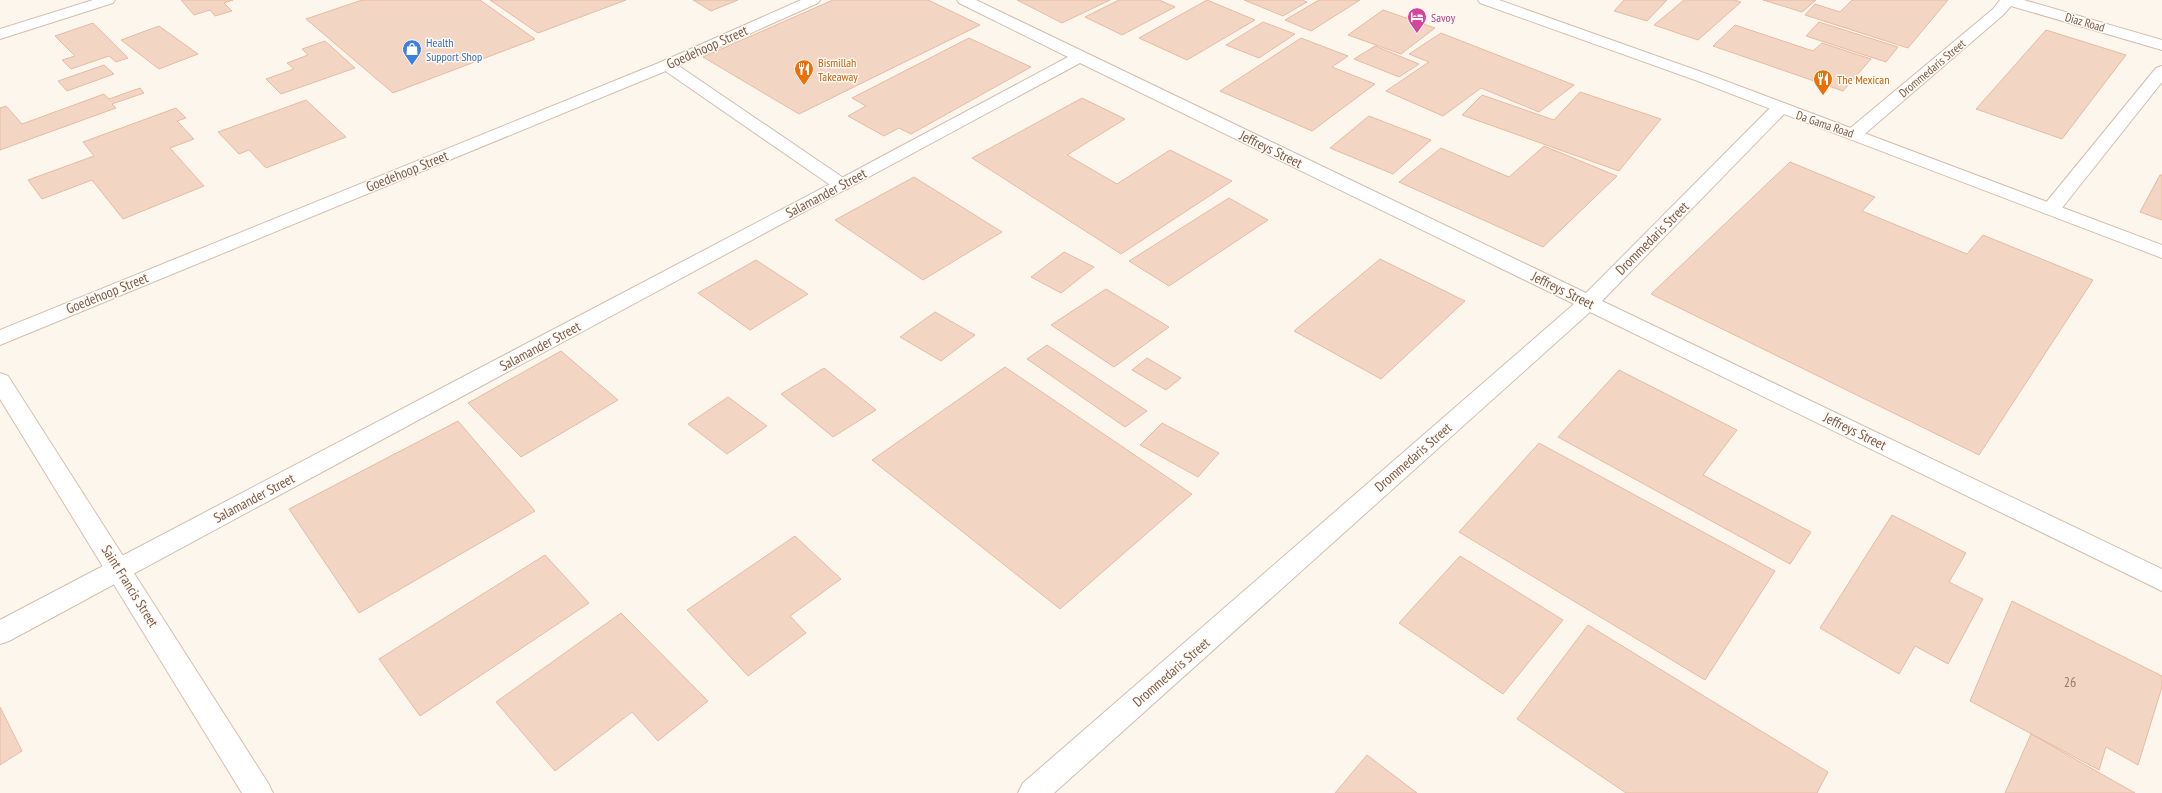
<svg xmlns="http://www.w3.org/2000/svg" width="2162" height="793" font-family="'PT Sans Narrow',sans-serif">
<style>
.building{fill:#f3d5c3;stroke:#e6bba3}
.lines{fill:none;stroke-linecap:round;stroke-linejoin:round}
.lane-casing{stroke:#d1beb0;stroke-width:2}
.street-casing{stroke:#d1beb0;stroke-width:2}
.secondary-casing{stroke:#d6c0b0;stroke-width:2}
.lane{fill:#fff;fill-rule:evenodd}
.street{fill:#fff;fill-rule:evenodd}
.secondary{fill:#fff;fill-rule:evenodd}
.labels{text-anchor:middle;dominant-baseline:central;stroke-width:3;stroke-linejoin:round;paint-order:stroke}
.far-hotel-label{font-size:12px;fill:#b23c85;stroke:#fffaf3;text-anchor:start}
.far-street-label{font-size:12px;fill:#7a5c4d;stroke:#fffaf3}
.far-shop-label{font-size:12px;fill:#366cbe;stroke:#fffaf3;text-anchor:start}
.far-food-label{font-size:12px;fill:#c56008;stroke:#fffaf3;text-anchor:start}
.street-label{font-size:14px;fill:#7a5c4d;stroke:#fffaf3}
.near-number-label{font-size:14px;fill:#987a6a}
</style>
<rect width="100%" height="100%" fill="#fdf6ec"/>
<g class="building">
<path d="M181,0H233L224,3L232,11L215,16L210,10L194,15Z"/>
<path d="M362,0H480L535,39L393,93L306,19Z"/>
<path d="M490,0H626L538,33Z"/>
<path d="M693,0H738L711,11Z"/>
<path d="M833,0H928L980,25L799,114L703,57Z"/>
<path d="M1017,0H1110L1062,23Z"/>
<path d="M1119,0H1159L1175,7L1122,35L1085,17Z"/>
<path d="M1207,0L1255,20L1187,60L1139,38Z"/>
<path d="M1244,0H1302L1307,2L1283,16Z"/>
<path d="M1319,0H1360L1311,31L1285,20Z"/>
<path d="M1624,0H1667L1647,21L1614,11Z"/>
<path d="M1684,0H1734L1741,2L1698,40L1654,25Z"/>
<path d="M1763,0H1816L1802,12Z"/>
<path d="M1852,0H1948L1908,48L1805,15L1815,4L1840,12Z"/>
<path d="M1383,10L1435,28L1401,54L1348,35Z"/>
<path d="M1263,22L1295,34L1259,58L1226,45Z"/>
<path d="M1819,22L1898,47L1886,62L1806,36Z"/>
<path d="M93,23L128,58L116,62L109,56L71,69L62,60L75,56L55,36Z"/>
<path d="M1735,25L1813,51L1822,43L1871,59L1843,91L1713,46Z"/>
<path d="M159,26L198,54L159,69L121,40Z"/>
<path d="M2046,30L2126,55L2062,139L1976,109Z"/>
<path d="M1441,33L1574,85L1539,112L1481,88L1443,116L1386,91L1429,62L1409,54Z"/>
<path d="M969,38L1031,67L911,134L899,128L884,136L848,116L866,106L852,98Z"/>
<path d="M1301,38L1348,56L1332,67L1375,84L1312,131L1220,91Z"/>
<path d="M325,41L355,68L281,94L266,79L294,69L287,63L308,55L302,49Z"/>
<path d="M1375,46L1419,64L1399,77L1354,59Z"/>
<path d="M104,65L114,74L67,91L58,81Z"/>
<path d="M140,88L144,93L112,104L116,108L0,150V108L6,106L22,124L104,94L109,99Z"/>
<path d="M1580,92L1661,119L1619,171L1462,115L1482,95L1554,120Z"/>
<path d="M1082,98L1125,119L1067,155L1117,184L1170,150L1232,181L1121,254L972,158Z"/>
<path d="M306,100L346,137L266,168L249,150L239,154L218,132Z"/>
<path d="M176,108L186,118L177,121L194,139L170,148L204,186L123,219L92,180L42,199L28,180L94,156L83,142Z"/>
<path d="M1369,116L1431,140L1393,174L1330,148Z"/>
<path d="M1544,146L1617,176L1543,247L1399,182L1441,148L1509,177Z"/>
<path d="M1790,162L1875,197L1862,211L1967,254L1983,235L2093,280L1979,455L1651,294Z"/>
<path d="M2160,175H2162V220L2140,212Z"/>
<path d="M914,177L1002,232L923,280L835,220Z"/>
<path d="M1229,198L1268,220L1169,286L1129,261Z"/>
<path d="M1064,252L1094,267L1061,293L1031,277Z"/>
<path d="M1380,259L1465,301L1381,379L1294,331Z"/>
<path d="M756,260L808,294L750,330L698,293Z"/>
<path d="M1106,289L1169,327L1114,367L1051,325Z"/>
<path d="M935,312L975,335L941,361L900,337Z"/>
<path d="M1047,345L1147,411L1125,427L1027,359Z"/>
<path d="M561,351L618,400L521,457L468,403Z"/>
<path d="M1147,358L1181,378L1166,390L1132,370Z"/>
<path d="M1005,367L1192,494L1060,609L872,460Z"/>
<path d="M824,368L876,410L833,437L781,394Z"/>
<path d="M1619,370L1737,430L1703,475L1811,532L1790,564L1558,437Z"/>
<path d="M728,397L767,426L727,454L688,424Z"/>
<path d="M458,421L535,511L359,613L289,509Z"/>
<path d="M1162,423L1219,453L1198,477L1140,445Z"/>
<path d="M1539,443L1775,571L1705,680L1459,532Z"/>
<path d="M1892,515L1966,553L1949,582L1983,599L1948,664L1915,646L1899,674L1820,628Z"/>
<path d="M795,536L841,579L790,616L806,633L748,676L687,610Z"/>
<path d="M545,555L589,603L420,716L379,659Z"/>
<path d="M1460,556L1563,620L1503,694L1399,623Z"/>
<path d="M2012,601L2162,676V687L2138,765L2106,747L2099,770L1970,701Z"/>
<path d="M621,613L708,701L658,741L632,712L555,771L496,702Z"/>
<path d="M1588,625L1828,772L1817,793H1626L1517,719Z"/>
<path d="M0,707L22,751L0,765Z"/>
<path d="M2031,734L2135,793H2005Z"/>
<path d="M1367,755L1417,793H1335Z"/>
</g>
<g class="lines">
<defs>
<path id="lane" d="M667,60L673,62L848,181L851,185L848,189L842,190L836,189L661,68L659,65L661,62Z"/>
<g id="street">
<path d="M93,0H115L113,3L0,39V29Z"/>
<path d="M801,0H820L818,3L673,68L0,345V330L661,62Z"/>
<path d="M957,0H976L1586,293L1774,104H1786L1788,108L1786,112L1602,301L2162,569V591L1590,312L1054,793H1018L1023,783L1574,304L1080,63L9,641L0,644V620L836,181L1068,57L959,3Z"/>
<path d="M2000,0H2024L2162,40V50L2011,6L2003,15L1860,138H1848L1845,134L1848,130L1993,9Z"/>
<path d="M2162,66V82L2058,213L2051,215L2044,213L2042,209L2044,205L2156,68Z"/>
</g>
<g id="secondary">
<path d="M1478,0H1499L1707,74L2162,245V258L1695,80L1480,3Z"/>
<path d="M0,373L8,376L268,783L273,793H242L0,399Z"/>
</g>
</defs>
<use href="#lane" class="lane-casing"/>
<use href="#street" class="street-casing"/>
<use href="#secondary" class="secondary-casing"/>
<use href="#lane" class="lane"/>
<use href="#street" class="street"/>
<use href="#secondary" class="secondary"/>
</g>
<defs>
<symbol id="hotel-pin" viewBox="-11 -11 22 30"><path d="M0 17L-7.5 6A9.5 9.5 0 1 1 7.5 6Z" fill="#d1479c" stroke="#fffaf3"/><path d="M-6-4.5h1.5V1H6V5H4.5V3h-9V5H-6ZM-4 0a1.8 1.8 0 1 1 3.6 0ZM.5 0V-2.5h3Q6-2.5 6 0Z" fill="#fff"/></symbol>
<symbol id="shop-pin" viewBox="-11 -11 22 30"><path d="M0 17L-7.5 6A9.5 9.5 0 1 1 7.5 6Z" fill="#3f7fe0" stroke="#fffaf3"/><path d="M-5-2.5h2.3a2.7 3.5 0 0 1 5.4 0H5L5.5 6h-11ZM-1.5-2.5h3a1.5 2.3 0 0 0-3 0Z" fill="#fff"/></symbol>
<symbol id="restaurant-pin" viewBox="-11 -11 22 30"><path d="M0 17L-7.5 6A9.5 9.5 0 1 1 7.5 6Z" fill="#e8710a" stroke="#fffaf3"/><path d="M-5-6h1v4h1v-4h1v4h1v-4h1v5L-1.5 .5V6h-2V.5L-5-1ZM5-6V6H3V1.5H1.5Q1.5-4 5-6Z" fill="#fff"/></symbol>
</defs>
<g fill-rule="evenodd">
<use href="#hotel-pin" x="1406" y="6" width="22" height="30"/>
<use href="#shop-pin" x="401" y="38" width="22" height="30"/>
<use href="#restaurant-pin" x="793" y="58" width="22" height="30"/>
<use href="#restaurant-pin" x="1812" y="68" width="22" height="30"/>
</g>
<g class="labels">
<g class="far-hotel-label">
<text x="1431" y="17">Savoy</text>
</g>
<g class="far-street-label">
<text transform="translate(2085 22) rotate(16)">Diaz Road</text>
<text transform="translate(1932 68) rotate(-40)">Drommedaris Street</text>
<text transform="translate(1825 124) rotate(19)">Da Gama Road</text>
</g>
<g class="far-shop-label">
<text x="426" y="42">Health<tspan x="426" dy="14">Support Shop</tspan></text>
</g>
<g class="far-food-label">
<text x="818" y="62">Bismillah<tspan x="818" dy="14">Takeaway</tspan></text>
<text x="1837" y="79">The Mexican</text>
</g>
<g class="street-label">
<text transform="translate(707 47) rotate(-24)">Goedehoop Street</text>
<text transform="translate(1271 149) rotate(26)">Jeffreys Street</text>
<text transform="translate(407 171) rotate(-22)">Goedehoop Street</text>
<text transform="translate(826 193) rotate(-28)">Salamander Street</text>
<text transform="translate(1652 238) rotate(-45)">Drommedaris Street</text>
<text transform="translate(1563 290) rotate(26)">Jeffreys Street</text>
<text transform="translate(107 293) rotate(-22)">Goedehoop Street</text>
<text transform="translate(540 346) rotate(-28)">Salamander Street</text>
<text transform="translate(1855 431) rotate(26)">Jeffreys Street</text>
<text transform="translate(1413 457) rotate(-41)">Drommedaris Street</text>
<text transform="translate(254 498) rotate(-28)">Salamander Street</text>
<text transform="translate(130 586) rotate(58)">Saint Francis Street</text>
<text transform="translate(1171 672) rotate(-41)">Drommedaris Street</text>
</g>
<g class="near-number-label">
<text x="2070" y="682">26</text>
</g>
</g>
</svg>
